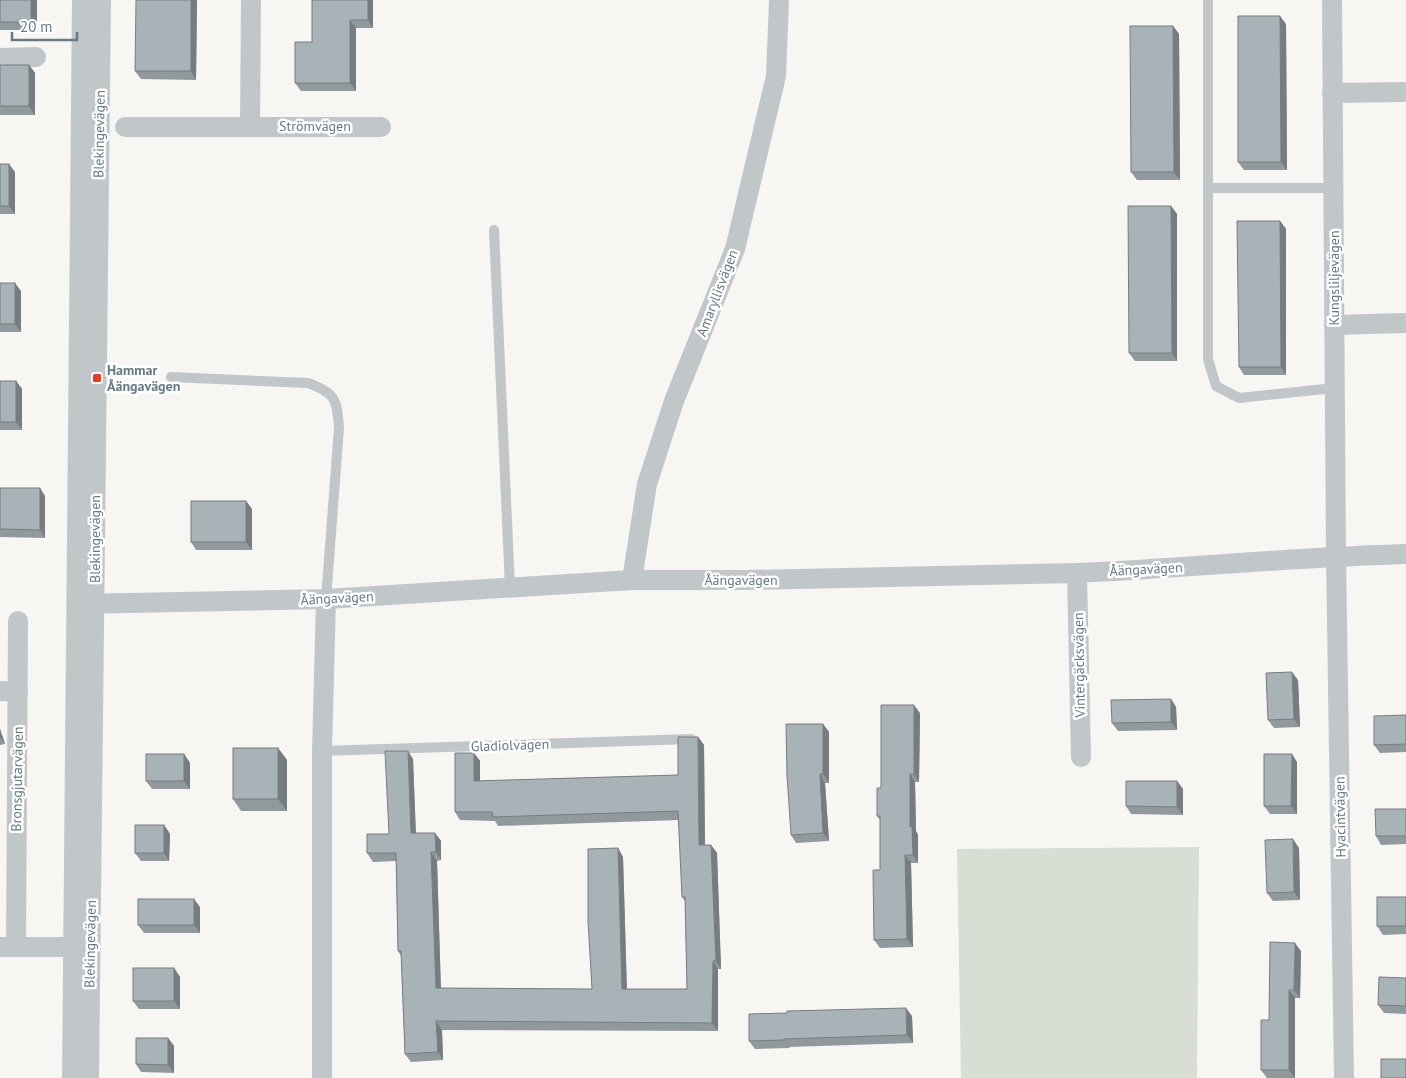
<svg xmlns="http://www.w3.org/2000/svg" width="1406" height="1078" font-family="'PT Sans',sans-serif">
<style>
.green{fill:#d9ded4}
.lines{fill:none;stroke-linecap:round;stroke-linejoin:round}
.service{stroke:#c1c7c9;stroke-width:10}
.minor{stroke:#c1c7c9;stroke-width:20}
.wall{fill:#909a9d}
.shaded-wall{fill:#767d80}
.building{fill:#a8b3b7;stroke:#767d80}
.poi-dot{fill:#ea3a20;stroke:#fff;stroke-width:2}
.labels{text-anchor:middle;dominant-baseline:central;stroke-width:5;stroke-linejoin:round;paint-order:stroke}
.street-label{font-size:14px;fill:#647a85;stroke:#fff}
.poi-label{font-size:14px;font-weight:bold;fill:#647a85;stroke:#fff;text-anchor:start}
</style>
<rect width="100%" height="100%" fill="#f7f6f3"/>
<path class="green" d="M1199,847L1197,1078H961L957,849Z"/>
<g class="lines">
<g class="service">
<path d="M1208,0V359L1216,386L1239,398L1334,388"/>
<path d="M1208,188H1333"/>
<path d="M494,230L510,588"/>
<path d="M171,377L308,383C336,393 337,400 339,428L326,599"/>
<path d="M322,751L691,739"/>
</g>
<g class="minor">
<path d="M1332,0L1336,556L1344,1078"/>
<path d="M0,58L36,57"/>
<path d="M1332,93L1406,92"/>
<path d="M250,126L251,0"/>
<path d="M125,127H381"/>
<path d="M1334,325L1406,323"/>
<path d="M1077,573L1081,757"/>
<path d="M632,580L647,484L674,401L735,249L776,76L779,0"/>
<path d="M77,604L326,599L632,580H745L1077,573C1187,568 1296,557 1406,554"/>
<path d="M0,691L18,692"/>
<path d="M0,947H85"/>
<path d="M16,947L18,621"/>
<path d="M72,1078L82,0"/>
<path d="M89,1078L101,0"/>
<path d="M322,1078V751L326,599"/>
</g>
</g>
<g class="wall">
<rect x="0" y="0" width="37" height="30"/>
<path d="M197,0L196,80L141,79L135,71Z"/>
<path d="M373,0V28H356V91H301L295,83L312,42Z"/>
<path d="M1286,24L1287,170H1244L1238,162Z"/>
<path d="M1173,26L1179,34L1180,180H1137L1131,172Z"/>
<path d="M0,65H29L35,73V115H0Z"/>
<path d="M0,164L15,172V214H0Z"/>
<path d="M1171,206L1177,214V361H1135L1129,353Z"/>
<path d="M1280,221L1286,229V375H1244L1239,367Z"/>
<path d="M0,283L21,291V332H0Z"/>
<path d="M0,381H16L22,389V430H0Z"/>
<path d="M0,488L45,496V538L0,537Z"/>
<path d="M246,501L252,509V550H196L191,542Z"/>
<path d="M1298,680L1300,727L1274,728L1268,720Z"/>
<path d="M1171,699L1176,707L1177,730L1118,731L1112,723Z"/>
<path d="M920,713L919,782H915L916,831L918,835V863H911L913,947L880,948L874,940L880,870V820L877,816Z"/>
<path d="M1406,715V752L1380,753L1374,745Z"/>
<path d="M823,724L829,732V783H825L829,841L796,843L791,835Z"/>
<path d="M0,729L5,744L0,745Z"/>
<path d="M698,737L704,745L705,845H711L717,853L721,969H718V1031L442,1030L443,1060L411,1062L405,1054L401,956L398,951L396,861L373,862L367,853L389,834L413,759L416,833H435L441,841V860L437,861L441,988L592,989L618,848L623,857L627,989H687L685,901L682,897L679,820L498,826L495,821L460,820L455,812L474,753L480,761V781L678,775Z"/>
<path d="M278,748L287,760V811H241L233,799Z"/>
<path d="M184,754L190,763V789H152L146,781Z"/>
<path d="M1297,762V814H1270L1264,806Z"/>
<path d="M1177,781L1183,789V815L1131,814L1126,806Z"/>
<path d="M1406,809V844L1381,845L1376,836Z"/>
<path d="M164,825L170,834L169,861H141L135,853Z"/>
<path d="M1299,848L1300,900L1273,901L1267,893Z"/>
<path d="M1406,897V934L1383,935L1377,926Z"/>
<path d="M200,907V933H144L138,925Z"/>
<path d="M1301,951L1300,998H1295V1078H1267L1261,1070L1269,1020Z"/>
<path d="M174,968L180,977V1009H139L133,1001Z"/>
<path d="M1406,978V1014L1384,1013L1378,1005Z"/>
<path d="M912,1016L913,1043L789,1047L790,1048L755,1049L749,1041Z"/>
<path d="M168,1038L174,1046V1073L141,1072L136,1064Z"/>
</g>
<g class="shaded-wall">
<path d="M31,0H37V30L31,22Z"/>
<path d="M191,0H197L196,80L191,71Z"/>
<path d="M368,0H373V28L368,20Z"/>
<path d="M1280,16L1286,24L1287,170L1281,162Z"/>
<path d="M350,20L356,28V91L350,83Z"/>
<path d="M1173,26L1179,34L1180,180L1174,172Z"/>
<path d="M29,65L35,73V115L29,106Z"/>
<path d="M9,164L15,172V214L9,206Z"/>
<path d="M1171,206L1177,214V361L1172,353Z"/>
<path d="M1280,221L1286,229V375L1281,367Z"/>
<path d="M15,283L21,291V332L15,324Z"/>
<path d="M16,381L22,389V430L16,422Z"/>
<path d="M40,488L45,496V538L40,530Z"/>
<path d="M246,501L252,509V550L246,542Z"/>
<path d="M1292,672L1298,680L1300,727L1294,719Z"/>
<path d="M1171,699L1176,707L1177,730L1171,722Z"/>
<path d="M914,705L920,713L919,782L914,774Z"/>
<path d="M823,724L829,732V783L823,774Z"/>
<path d="M0,729L5,744L0,737Z"/>
<path d="M698,737L704,745L705,854L699,845Z"/>
<path d="M278,748L287,760V811L278,799Z"/>
<path d="M408,751L413,759L416,841L411,833Z"/>
<path d="M474,753L480,761V789L474,781Z"/>
<path d="M184,754L190,763V789L184,781Z"/>
<path d="M1292,754L1297,762V814L1291,806Z"/>
<path d="M820,774L825,783L829,841L823,833Z"/>
<path d="M910,774L915,782L916,831L918,835V863L913,855L910,827Z"/>
<path d="M1177,781L1183,789V815L1177,807Z"/>
<path d="M164,825L170,834L169,861L164,853Z"/>
<path d="M435,833L441,841V860L436,852Z"/>
<path d="M1293,839L1299,848L1300,900L1294,892Z"/>
<path d="M711,845L717,853L721,969L716,961Z"/>
<path d="M618,848L623,857L627,997L622,989Z"/>
<path d="M431,852L437,861L441,996L436,988Z"/>
<path d="M905,855L911,863L913,947L907,939Z"/>
<path d="M194,899L200,907V933L194,925Z"/>
<path d="M1295,943L1301,951L1300,998L1294,990Z"/>
<path d="M713,961L718,969V1031L712,1023Z"/>
<path d="M174,968L180,977V1009L174,1001Z"/>
<path d="M1289,990L1295,998V1078L1289,1070Z"/>
<path d="M906,1008L912,1016L913,1043L907,1035Z"/>
<path d="M436,1021L442,1030L443,1060L438,1052Z"/>
<path d="M168,1038L174,1046V1073L168,1065Z"/>
</g>
<g class="building">
<rect x="0" y="0" width="31" height="22"/>
<path d="M136,0H191V71H135Z"/>
<path d="M312,0H368V20H350V83H295V42H312Z"/>
<path d="M1238,16H1280L1281,162H1238Z"/>
<path d="M1130,26H1173L1174,172H1131Z"/>
<rect x="0" y="65" width="29" height="41"/>
<rect x="0" y="164" width="9" height="42"/>
<path d="M1128,206H1171L1172,353H1129Z"/>
<path d="M1237,221H1280L1281,367H1239Z"/>
<rect x="0" y="283" width="15" height="41"/>
<rect x="0" y="381" width="16" height="41"/>
<path d="M0,488H40V530L0,529Z"/>
<rect x="191" y="501" width="55" height="41"/>
<path d="M1292,672L1294,719L1268,720L1266,673Z"/>
<path d="M1171,699V722L1112,723L1111,700Z"/>
<path d="M881,705H914V774H910V827L912,826L913,855H905L907,939L874,940L873,870H880V816H877V788H881Z"/>
<path d="M1406,715V744L1374,745V716Z"/>
<path d="M786,724H823V774H820L823,833L791,835L787,775Z"/>
<path d="M678,737H698L699,845H711L716,961H713L712,1023L436,1021L438,1052L405,1054L401,951H398L396,853H367V834H389L385,751H408L411,833H435L436,852H431L436,988L592,989L588,921V849L618,848L622,989H687L685,897H682L678,811L493,817L492,812H455V753H474V781L678,775Z"/>
<rect x="233" y="748" width="45" height="51"/>
<rect x="146" y="754" width="38" height="27"/>
<path d="M1264,754H1292L1291,806H1264Z"/>
<path d="M1126,781H1177V807L1126,806Z"/>
<path d="M1375,809H1406V836H1376Z"/>
<rect x="135" y="825" width="29" height="28"/>
<path d="M1293,839L1294,892L1267,893L1265,840Z"/>
<rect x="1377" y="897" width="29" height="29"/>
<rect x="138" y="899" width="56" height="26"/>
<path d="M1270,942L1295,943L1294,990H1289V1070H1261V1020H1269Z"/>
<rect x="133" y="968" width="41" height="33"/>
<path d="M1379,977L1406,978V1006L1378,1005Z"/>
<path d="M906,1008L907,1035L784,1039V1040L749,1041V1014L787,1013V1011Z"/>
<path d="M136,1038H168V1065L136,1064Z"/>
<rect x="1381" y="1059" width="25" height="19"/>
</g>
<rect class="poi-dot" x="92" y="373" width="10" height="10" rx="2.5"/>
<g class="labels">
<g class="street-label">
<text x="315" y="126">Strömvägen</text>
<text transform="translate(99 134) rotate(-89)">Blekingevägen</text>
<text transform="translate(1334 278) rotate(-90)">Kungsliljevägen</text>
<text transform="translate(717 293) rotate(-69)">Amaryllisvägen</text>
<text transform="translate(95 539) rotate(-90)">Blekingevägen</text>
<text transform="translate(1146 569) rotate(-3)">Åängavägen</text>
<text x="741" y="580">Åängavägen</text>
<text transform="translate(337 598) rotate(-3)">Åängavägen</text>
<text transform="translate(1079 665) rotate(-91)">Vintergäcksvägen</text>
<text transform="translate(510 745) rotate(-2)">Gladiolvägen</text>
<text transform="translate(17 779) rotate(-89)">Bronsgjutarvägen</text>
<text transform="translate(1340 817) rotate(-91)">Hyacintvägen</text>
<text transform="translate(90 944) rotate(-89)">Blekingevägen</text>
</g>
<g class="poi-label">
<text x="107" y="370">Hammar<tspan x="107" dy="16">Åängavägen</tspan></text>
</g>
</g>
<path d="M12 32v8h65v-8" fill="none" stroke="#647a85" stroke-width="2.5"/>
<text x="20" y="32" font-size="15" fill="#647a85" stroke="#ffffff" stroke-width="4" paint-order="stroke">20 m</text>
</svg>
